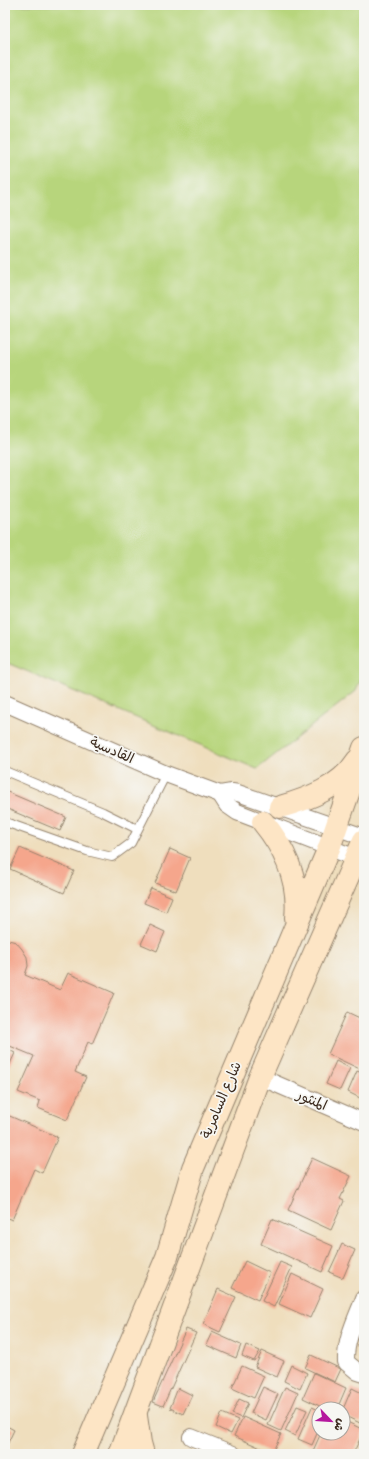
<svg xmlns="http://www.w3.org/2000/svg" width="369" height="1459" font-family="Pangolin,'Playpen Sans Arabic',sans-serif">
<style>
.green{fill:#b7d57c;stroke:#79804d}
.building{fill:#f5a68c}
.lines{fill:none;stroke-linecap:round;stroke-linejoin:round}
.lane-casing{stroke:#95846e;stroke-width:10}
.street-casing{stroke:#95846e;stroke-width:18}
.secondary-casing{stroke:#95846e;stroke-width:24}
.lane{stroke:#fff;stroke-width:8}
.street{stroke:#fff;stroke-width:16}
.secondary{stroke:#fde5c5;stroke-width:22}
.labels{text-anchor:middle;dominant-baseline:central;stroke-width:3.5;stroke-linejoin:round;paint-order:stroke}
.street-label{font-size:14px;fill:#3b2a1e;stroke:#f6f6f2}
</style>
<rect width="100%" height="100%" fill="#f6f6f2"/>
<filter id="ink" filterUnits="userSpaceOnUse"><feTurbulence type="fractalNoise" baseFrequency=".025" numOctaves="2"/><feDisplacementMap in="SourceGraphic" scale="8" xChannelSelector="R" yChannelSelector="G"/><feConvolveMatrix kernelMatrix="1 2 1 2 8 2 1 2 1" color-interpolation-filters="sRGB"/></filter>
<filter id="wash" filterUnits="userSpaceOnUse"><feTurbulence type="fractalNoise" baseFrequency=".012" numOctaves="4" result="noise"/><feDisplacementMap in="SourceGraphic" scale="16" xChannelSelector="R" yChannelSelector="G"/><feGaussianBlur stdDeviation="0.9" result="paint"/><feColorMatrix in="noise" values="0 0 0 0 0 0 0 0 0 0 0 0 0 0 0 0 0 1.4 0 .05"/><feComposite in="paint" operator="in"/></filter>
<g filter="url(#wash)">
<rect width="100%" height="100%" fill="#efdebd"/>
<path class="green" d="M5,5H364V672L356,691L257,769L5,662Z"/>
<g id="blocks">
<g class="building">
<path d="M5,791L66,817L60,831L5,808Z"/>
<path d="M20,848L74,871L64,893L10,869Z"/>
<path d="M170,849L190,858L176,891L155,883Z"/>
<path d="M151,888L172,897L166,912L144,903Z"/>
<path d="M150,925L165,932L157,951L141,944Z"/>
<path d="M5,939L16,942L22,949L27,957L28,966L25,975L60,990L68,973L114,993L92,1044L88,1042L75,1072L86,1077L67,1120L38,1108L40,1101L18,1092L34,1056L5,1044Z"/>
<path d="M347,1012L364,1020V1071L328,1054Z"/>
<path d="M5,1048L15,1053L5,1075Z"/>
<path d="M336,1061L350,1068L340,1090L326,1084Z"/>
<path d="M357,1071L364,1074V1100L348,1092Z"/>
<path d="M5,1114L58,1137L42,1173L34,1169L12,1220L5,1217Z"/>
<path d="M312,1158L351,1176L340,1199L344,1201L331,1230L288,1210Z"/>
<path d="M272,1219L333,1246L322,1272L261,1244Z"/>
<path d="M342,1244L355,1250L343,1278L329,1272Z"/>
<path d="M245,1261L270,1273L258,1300L232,1288Z"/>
<path d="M280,1262L292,1267L274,1307L262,1301Z"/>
<path d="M292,1274L323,1289L310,1318L279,1304Z"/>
<path d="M218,1289L236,1297L220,1332L203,1324Z"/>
<path d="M186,1329L196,1333L163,1406L153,1402Z"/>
<path d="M212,1332L241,1345L236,1358L206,1345Z"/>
<path d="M246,1345L260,1351L254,1361L242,1356Z"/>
<path d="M262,1351L284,1361L277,1377L255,1367Z"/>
<path d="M311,1355L341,1369L335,1382L305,1368Z"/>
<path d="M291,1365L307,1373L300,1389L284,1381Z"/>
<path d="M242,1366L264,1376L254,1398L232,1388Z"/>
<path d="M314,1373L346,1388L337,1409H326L303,1398Z"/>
<path d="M263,1387L278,1394L266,1420L251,1413Z"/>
<path d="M285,1387L298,1393L281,1431L268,1425Z"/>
<path d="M178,1388L192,1395L183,1414L170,1408Z"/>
<path d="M352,1388L364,1394V1414L360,1423L343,1415V1409Z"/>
<path d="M239,1399L248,1403L241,1418L232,1414Z"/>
<path d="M297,1406L307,1410L295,1436L285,1431Z"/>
<path d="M312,1407L319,1410V1429L312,1445L298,1439Z"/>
<path d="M222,1413L238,1420L231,1434L216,1427Z"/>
<path d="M243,1417L281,1434L272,1453L234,1436Z"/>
<path d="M343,1420L364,1430L353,1454L312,1453L321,1433H343Z"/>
<path d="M5,1425L14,1430L5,1449Z"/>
</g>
</g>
</g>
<g filter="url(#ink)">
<use href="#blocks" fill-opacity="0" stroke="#95846e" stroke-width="1"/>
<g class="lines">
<defs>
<g id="lane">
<path d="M5,771L103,812L137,829"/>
<path d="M5,822L87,851L112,857L131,843L166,774"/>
</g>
<g id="street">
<path d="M5,703L166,774L220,794L232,792L238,793L364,837"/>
<path d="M220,794L227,805L237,812L356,858"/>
<path d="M260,1077L364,1122"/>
<path d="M364,1298C356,1319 345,1340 346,1362L358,1372L364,1374"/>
<path d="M191,1437L233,1454"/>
</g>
<g id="secondary">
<path d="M280,807C308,799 341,787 357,761"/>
<path d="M263,822C285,849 300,881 296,918"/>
<path d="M136,1416L140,1443L143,1454"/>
<path d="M83,1454L167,1257L193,1168L329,848L364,748"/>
<path d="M120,1454L260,1077L364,840"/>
</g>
</defs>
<use href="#lane" class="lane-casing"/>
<use href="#street" class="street-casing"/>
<use href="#secondary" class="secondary-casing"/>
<use href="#lane" class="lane"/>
<use href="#street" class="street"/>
<use href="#secondary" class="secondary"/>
</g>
</g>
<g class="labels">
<g class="street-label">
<text transform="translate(112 750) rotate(24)">القادسية</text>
<text transform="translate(221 1100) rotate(-67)">شارع السامرية</text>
<text transform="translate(312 1100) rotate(23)">المنثور</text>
</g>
</g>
<rect width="369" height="1459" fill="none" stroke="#f6f6f2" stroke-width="20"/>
<g transform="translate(331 1421) rotate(115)"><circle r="19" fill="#f6f6f2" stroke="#aba49d"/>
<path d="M0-3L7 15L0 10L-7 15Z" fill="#b5179e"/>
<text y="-6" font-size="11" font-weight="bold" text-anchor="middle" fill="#3b2a1e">ش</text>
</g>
</svg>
